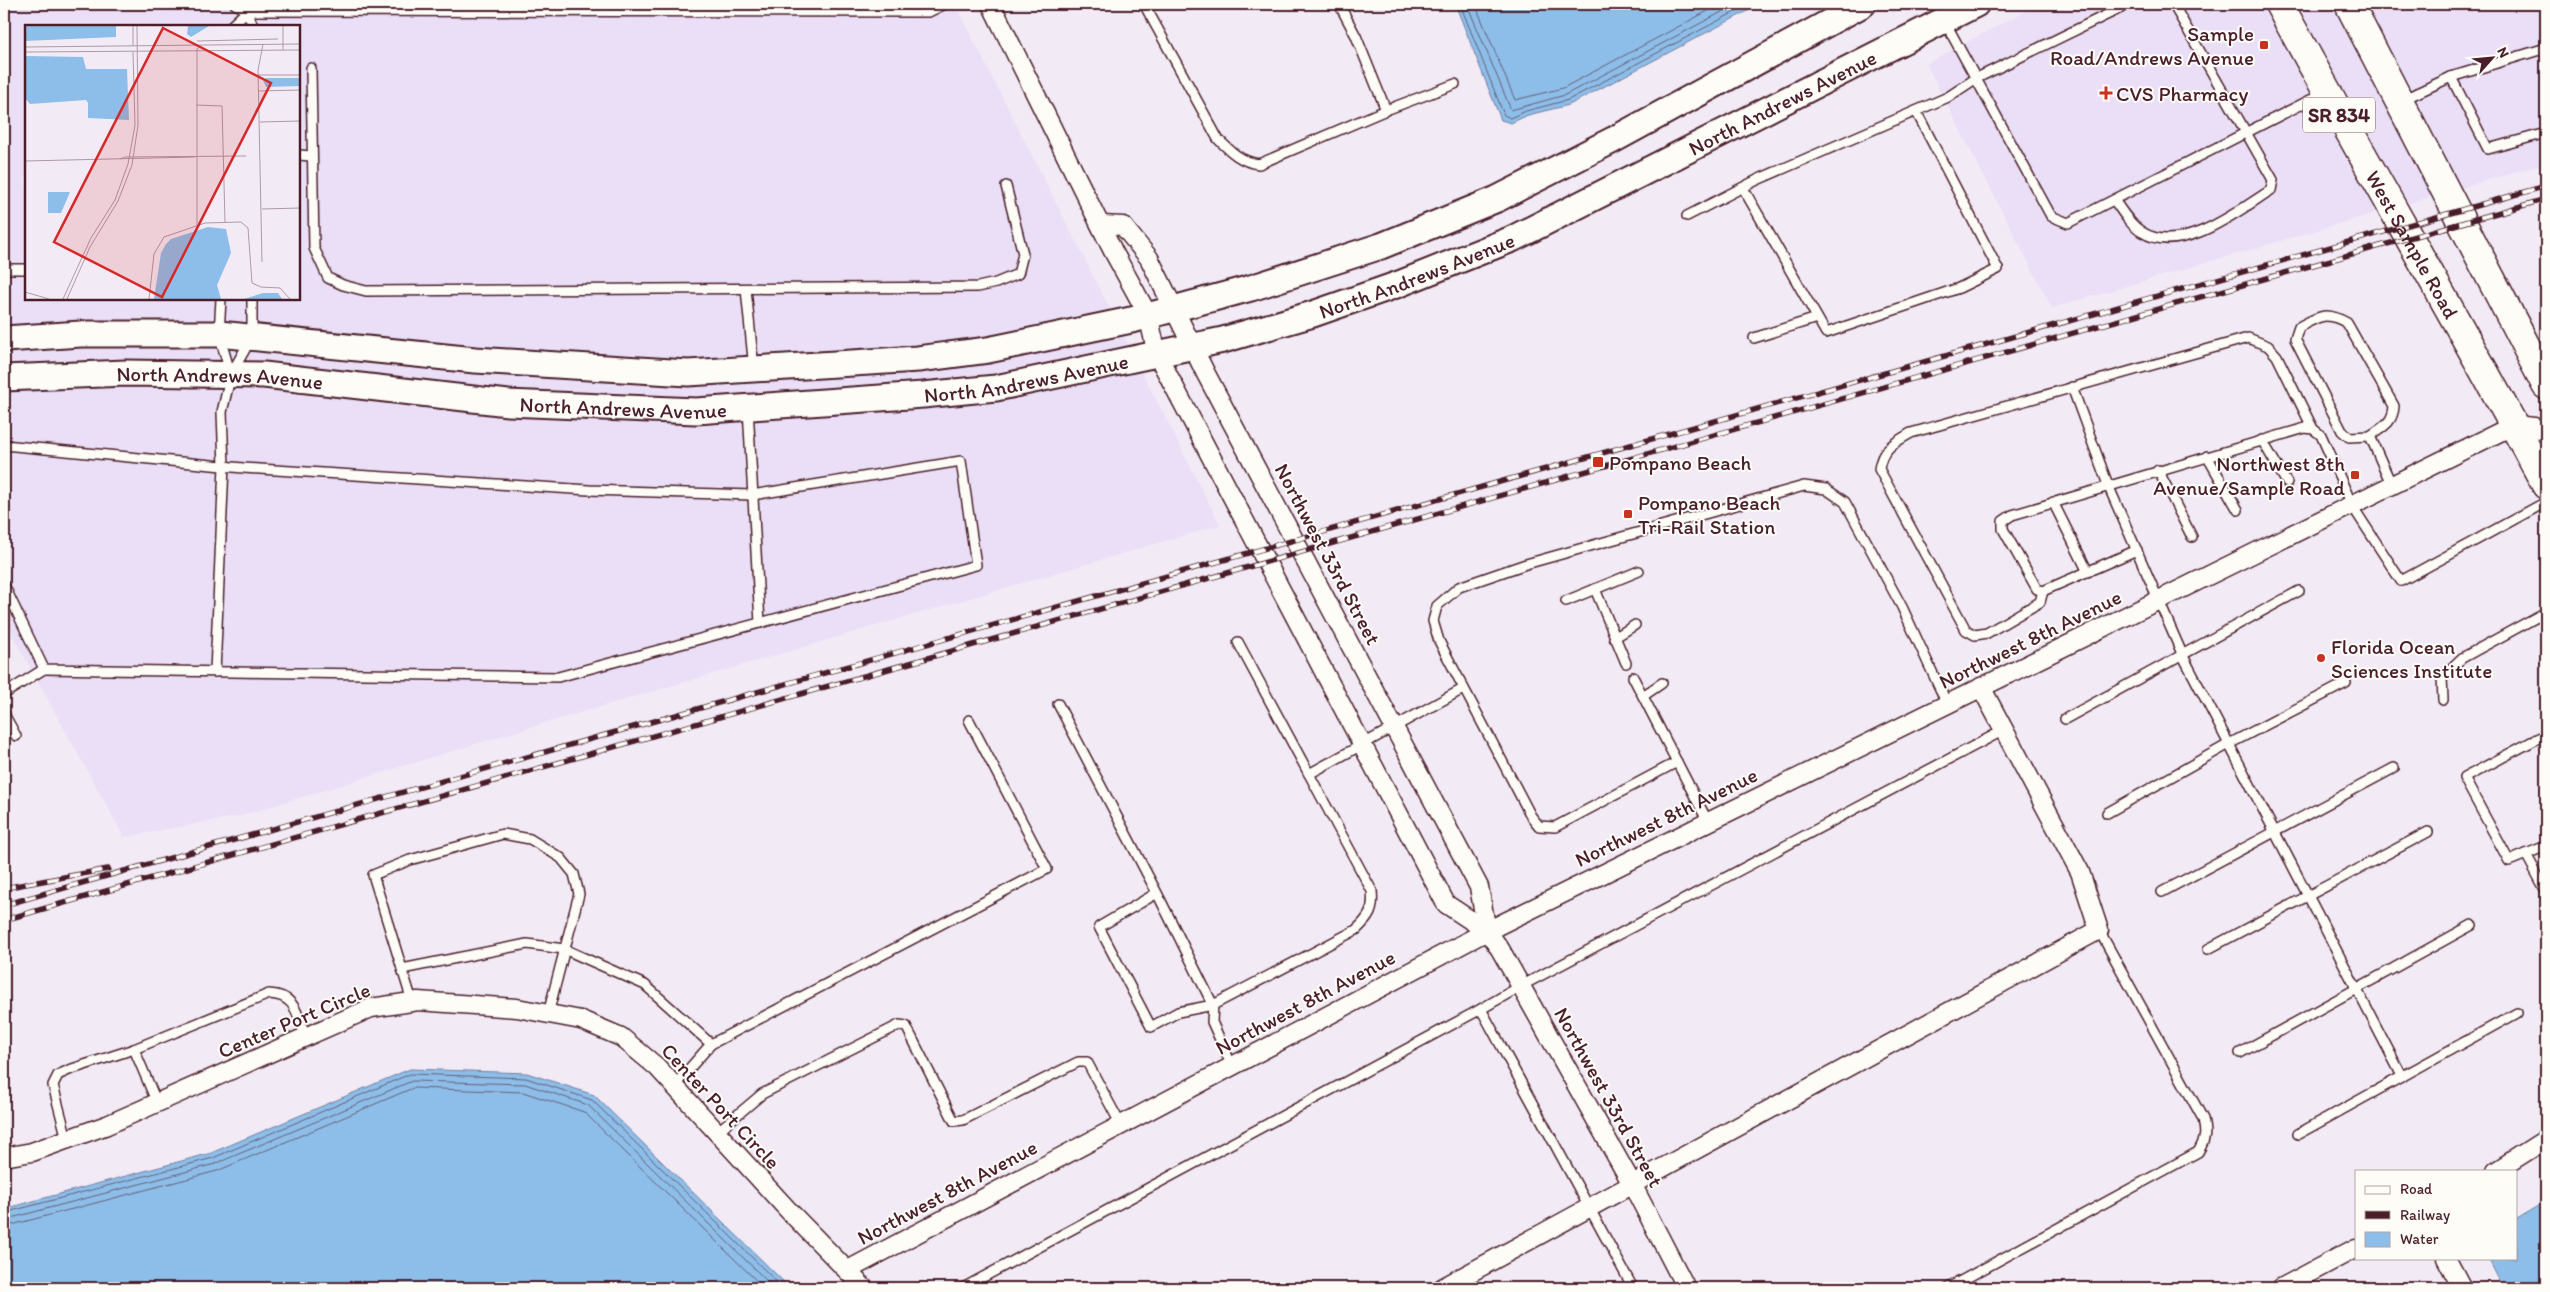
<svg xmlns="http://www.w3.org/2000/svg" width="2550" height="1292" font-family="Itim,sans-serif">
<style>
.built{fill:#eadff6;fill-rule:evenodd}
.water{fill:#8dbee9;stroke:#727e9d}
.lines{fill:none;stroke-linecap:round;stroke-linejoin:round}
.shore{stroke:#655f77;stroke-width:1}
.lane-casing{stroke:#4a1f2b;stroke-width:12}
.street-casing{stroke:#4a1f2b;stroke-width:21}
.secondary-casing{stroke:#4a1f2b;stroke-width:29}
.primary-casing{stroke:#4a1f2b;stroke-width:31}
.lane{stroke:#fdfcf7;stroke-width:9}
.street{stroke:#fdfcf7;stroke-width:18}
.secondary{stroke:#fdfcf7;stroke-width:25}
.primary{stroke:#fdfcf7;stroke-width:28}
.rail-casing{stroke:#4a1f2b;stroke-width:5.5}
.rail{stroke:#fdfcf7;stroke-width:4;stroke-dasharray:11;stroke-linecap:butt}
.poi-dot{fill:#c8321e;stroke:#fdfcf7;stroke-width:2}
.labels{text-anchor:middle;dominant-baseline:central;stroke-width:4;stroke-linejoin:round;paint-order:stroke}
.shield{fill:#fdfcf7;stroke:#806168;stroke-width:1}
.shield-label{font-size:20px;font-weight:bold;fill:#4a1f2b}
.poi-label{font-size:21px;fill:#4a1f2b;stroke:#fdfcf7;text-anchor:start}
.street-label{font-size:21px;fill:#4a1f2b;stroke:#fdfcf7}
.inset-road{fill:none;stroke:#af99a5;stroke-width:1}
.view{fill:#d62828;fill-opacity:0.15;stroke:#d62828;stroke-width:2.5}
.inset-edge{fill:none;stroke:#4a1f2b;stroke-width:2.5}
</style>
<rect width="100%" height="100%" fill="#f2ebf6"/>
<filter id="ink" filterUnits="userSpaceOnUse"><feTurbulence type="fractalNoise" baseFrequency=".02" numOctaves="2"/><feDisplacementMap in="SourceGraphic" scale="10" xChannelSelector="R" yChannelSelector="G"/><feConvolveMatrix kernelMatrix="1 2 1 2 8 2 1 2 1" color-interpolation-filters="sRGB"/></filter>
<g filter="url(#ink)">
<g class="built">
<path d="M4,4H955L1220,525L528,728L240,816L124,837L4,620ZM26,26H299V299H26Z"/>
<path d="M2038,4H2546V163L2052,308L1926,64Z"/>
</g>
<g class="water">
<path d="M1455,4H1761L1569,105L1528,115L1511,123L1501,120Z"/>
<path d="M410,1069L527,1073L594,1095L790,1288H4V1209L211,1153Z"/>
<path d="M2541,1204L2546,1205V1288H2503L2488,1258H2516V1219Z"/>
</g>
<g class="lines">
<g class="shore">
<path d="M1460,4L1504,115L1510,118L1526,111L1568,100L1750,4"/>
<path d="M1467,4L1511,110L1565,95L1737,4"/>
<path d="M1475,4L1515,100L1563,88L1721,4"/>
<path d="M4,1213L213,1158L410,1074L526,1078L592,1100L783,1288"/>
<path d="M4,1220L215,1164L412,1081L525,1084L588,1105L774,1288"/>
<path d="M4,1227L217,1171L413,1088L523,1092L584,1112L764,1288"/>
</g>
<defs>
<g id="lane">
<path d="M235,4L247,11L929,12L945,4"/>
<path d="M247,4V11L253,26"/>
<path d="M1144,4L1218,139C1230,151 1241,162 1259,164L1386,110L1356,36L1339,4"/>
<path d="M1945,22L2051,216L2068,223L2324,93"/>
<path d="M231,26L247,11"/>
<path d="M311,68L314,248L328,278L343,285L366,291L978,287L996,283L1018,274L1023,254L1006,186"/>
<path d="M2451,77L2546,48"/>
<path d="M2402,100L2451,77L2488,149L2546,133"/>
<path d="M1386,110L1455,84"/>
<path d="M299,155L311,156"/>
<path d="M1743,188L1826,333L1959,288L1998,269L1916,111"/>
<path d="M2114,200C2122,211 2130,225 2142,232C2181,257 2239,210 2271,190L2273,180L2173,4"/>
<path d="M1687,216L1757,180L1948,97L1975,79L2129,4"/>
<path d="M4,269H26"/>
<path d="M746,289L754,369"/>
<path d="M221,299L219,334L230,372"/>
<path d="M1754,338L1817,318"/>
<path d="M2072,387L2108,485L2183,656L2402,1076"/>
<path d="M748,408L760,623"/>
<path d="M2370,436L2349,437L2342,431L2295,339L2299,327C2319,316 2326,311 2347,323L2394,406C2393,423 2383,427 2370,436L2392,486"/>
<path d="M2262,440L2287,483"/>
<path d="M4,445L243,468L589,490L752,495L961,461L976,565L558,677L44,669L4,585"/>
<path d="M2207,456L2238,510"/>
<path d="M2158,470L2192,537"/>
<path d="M2053,502L2088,572"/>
<path d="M2137,550L2043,591L2037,589L2003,529V521L2012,515L2305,428L2313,429L2321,435L2353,507L2401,581L2546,502"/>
<path d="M1595,589L1626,663"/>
<path d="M2043,591L2040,602L1987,633L1975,635L1966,630L1879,469C1882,448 1894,443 1911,433L2248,338L2268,346L2277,356L2313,429"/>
<path d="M1566,601L1639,571"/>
<path d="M1614,638L1635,625"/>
<path d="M1238,642L1309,774L1463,689"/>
<path d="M215,672L224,466L222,412L231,374L252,337V299"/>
<path d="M1633,677L1708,822"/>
<path d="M4,694L44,669"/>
<path d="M1643,696L1662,683"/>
<path d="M2443,700L2442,677L2462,658L2546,612"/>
<path d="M1058,704L1157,893L1213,1005L1178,1012L1151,1027L1099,927L1157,893"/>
<path d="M4,714L16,736"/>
<path d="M2065,719L2299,591"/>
<path d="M2546,734L2464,778L2509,861L2546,846"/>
<path d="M1677,762L1555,827L1539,826L1531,816L1439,641L1433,621L1437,606L1459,587L1526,564L1804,486L1826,489L1845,502L1902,607L1947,704"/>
<path d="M2107,813L2229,744L2346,683"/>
<path d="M2526,854L2546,891"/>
<path d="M2162,892L2394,768"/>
<path d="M2208,949L2428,832"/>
<path d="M402,969L527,944L564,949L645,985L711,1044L674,1086"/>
<path d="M412,1001L373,875L410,860L503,834L530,839L561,858L574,874L579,894L548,1014"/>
<path d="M711,1044L1047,869L969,720"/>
<path d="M134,1049L157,1103"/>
<path d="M2240,1053L2472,925"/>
<path d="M1232,1066L1212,1022L1213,1005L1356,930C1370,917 1374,910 1372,891L1309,774"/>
<path d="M717,1132L762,1094L899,1025L906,1026L954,1121L963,1120L1078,1062H1087L1121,1125"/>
<path d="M2298,1134L2517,1013"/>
<path d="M67,1139L53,1085L58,1075L69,1070L134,1049L269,994C296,995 297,1014 306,1037"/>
<path d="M963,1288L1481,1009"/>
<path d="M1633,1288L1481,1009L1521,986L2004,730"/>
<path d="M1948,1288L2198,1152C2206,1139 2206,1133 2203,1119L2099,930"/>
</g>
<g id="street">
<path d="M991,4L1113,251L1148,315L1157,354L1446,904L1487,931L1500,949L1632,1184L1686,1288"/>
<path d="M1101,225L1123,226L1149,258L1206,374L1479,887L1487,931"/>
<path d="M4,1157L32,1152L107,1125L371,1008L418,1001L517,1008L581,1020L621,1037L657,1067L789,1211L864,1288"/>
<path d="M2496,1171L2546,1139"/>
<path d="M2446,1258L2462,1288"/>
<path d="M848,1270L1487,931L2514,425L2534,427L2546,433"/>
<path d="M1442,1288L2099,930L2080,872L1981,687"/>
<path d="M2281,1288L2356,1248"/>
</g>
<g id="secondary">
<path d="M4,339L81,334H219L475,360L688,373L918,359L988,350L1136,319L1251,288L1381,246L1497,199L1613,140L1863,4"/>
<path id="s1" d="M4,378L126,373L264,375L508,403L696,411L923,395L996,388L1223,340L1313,314L1399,284L1512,239L1976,4"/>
</g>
<g id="primary">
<path id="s2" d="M2279,4C2366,165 2460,323 2546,485"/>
<path d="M2349,4L2546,385"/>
</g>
</defs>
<use href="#lane" class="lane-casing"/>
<use href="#street" class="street-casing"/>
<use href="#secondary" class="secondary-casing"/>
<use href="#primary" class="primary-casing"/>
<use href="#lane" class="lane"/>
<use href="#street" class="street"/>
<use href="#secondary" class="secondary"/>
<use href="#primary" class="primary"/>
<defs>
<g id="rail">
<path d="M4,888L108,869"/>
<path d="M4,905L2546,186"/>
<path d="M4,920L2546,199"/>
</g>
</defs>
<use href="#rail" class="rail-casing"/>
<use href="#rail" class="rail"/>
</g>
</g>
<g class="poi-dot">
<rect x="2259" y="40" width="10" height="10" rx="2.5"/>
<path d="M2103.5 85.5h5v5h5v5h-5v5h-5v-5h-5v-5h5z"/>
<rect x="1592" y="456" width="12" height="12" rx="2.5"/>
<rect x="2350" y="470" width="10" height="10" rx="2.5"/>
<rect x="1623" y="509" width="10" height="10" rx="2.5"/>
<circle cx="2321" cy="658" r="5"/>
</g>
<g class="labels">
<rect class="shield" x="2303" y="97.5" width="72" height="35" rx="4"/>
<g class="shield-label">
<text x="2339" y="115">SR 834</text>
</g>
<g class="poi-label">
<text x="2254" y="33" text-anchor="end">Sample<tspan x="2254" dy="24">Road/Andrews Avenue</tspan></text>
<text x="2116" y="93">CVS Pharmacy</text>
<text x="1609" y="462">Pompano Beach</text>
<text x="2345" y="463" text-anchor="end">Northwest 8th<tspan x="2345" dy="24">Avenue/Sample Road</tspan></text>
<text x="1638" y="502">Pompano Beach<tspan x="1638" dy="24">Tri-Rail Station</tspan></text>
<text x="2331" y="646">Florida Ocean<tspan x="2331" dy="24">Sciences Institute</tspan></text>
</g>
<g class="street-label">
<text stroke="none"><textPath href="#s1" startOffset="1836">North Andrews Avenue</textPath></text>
<text stroke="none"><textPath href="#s2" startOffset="275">West Sample Road</textPath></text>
<text stroke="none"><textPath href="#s1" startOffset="1431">North Andrews Avenue</textPath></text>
<text stroke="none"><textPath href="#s1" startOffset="1026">North Andrews Avenue</textPath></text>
<text stroke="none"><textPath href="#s1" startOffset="216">North Andrews Avenue</textPath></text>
<text stroke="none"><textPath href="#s1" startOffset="621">North Andrews Avenue</textPath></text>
<text transform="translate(1328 554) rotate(62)">Northwest 33rd Street</text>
<text transform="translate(2030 639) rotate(-26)">Northwest 8th Avenue</text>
<text transform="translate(1666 817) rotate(-26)">Northwest 8th Avenue</text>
<text transform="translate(1305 1002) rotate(-28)">Northwest 8th Avenue</text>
<text transform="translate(294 1020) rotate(-23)">Center Port Circle</text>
<text transform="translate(1609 1097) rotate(61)">Northwest 33rd Street</text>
<text transform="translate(721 1106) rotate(47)">Center Port Circle</text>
<text transform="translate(947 1192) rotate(-28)">Northwest 8th Avenue</text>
</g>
</g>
<g transform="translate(25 25)">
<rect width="275" height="275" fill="#f2ebf6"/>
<path d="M0,1H91V12L0,16ZM163,1H184L166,12L162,9ZM0,31L58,32L61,44H102L104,95L63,93V78L61,75L5,79L0,73ZM242,53H275V61L241,62L238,55ZM45,167L36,188H23V167ZM183,202L201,204L206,228L192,260L196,274H129L136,228L141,219L146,214ZM238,268H253L257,274H219Z" fill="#8dbee9"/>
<path class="inset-road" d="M108,1V21M258,1V25M172,16L253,14M0,22L275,19M0,27L275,25M233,50H275M234,66L275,65M171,80L197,81L200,197M235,97L275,96M95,134L100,132L221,131M0,136L170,132M237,184L275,183M172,200V24L176,21M237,237L233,45L238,19M0,267L24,274M38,274L66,213L90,175L103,139L110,100L108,27M42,274L65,222L93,176L107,140L113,100L112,1M124,274L129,229L139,212L180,198L216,197L223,203L227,258L236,262L255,263L265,274"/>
<path class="view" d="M138,3L246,58L137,272L29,217Z"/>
<rect width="275" height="275" class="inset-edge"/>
</g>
<rect width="2550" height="1292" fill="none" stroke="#fdfcf7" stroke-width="20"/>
<rect x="10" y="10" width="2530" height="1272" fill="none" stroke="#4a1f2b" stroke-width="2" filter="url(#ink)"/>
<rect x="2355" y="1170" width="162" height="90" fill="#fdfcf7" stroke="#b5a4a5"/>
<rect x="2365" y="1186" width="25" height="8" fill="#fdfcf7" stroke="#b5a4a5"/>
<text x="2400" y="1194" font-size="15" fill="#4a1f2b">Road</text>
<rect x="2365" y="1211" width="25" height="8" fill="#4a1f2b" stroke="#b5a4a5"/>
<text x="2400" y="1220" font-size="15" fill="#4a1f2b">Railway</text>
<rect x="2365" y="1232" width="25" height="15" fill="#8dbee9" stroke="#b5a4a5"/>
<text x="2400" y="1244" font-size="15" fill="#4a1f2b">Water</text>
<g transform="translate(2492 58) rotate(63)" stroke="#fdfcf7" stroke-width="4" paint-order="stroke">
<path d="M0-4L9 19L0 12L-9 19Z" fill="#4a1f2b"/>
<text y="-8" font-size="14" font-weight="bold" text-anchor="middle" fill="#4a1f2b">N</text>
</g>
</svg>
